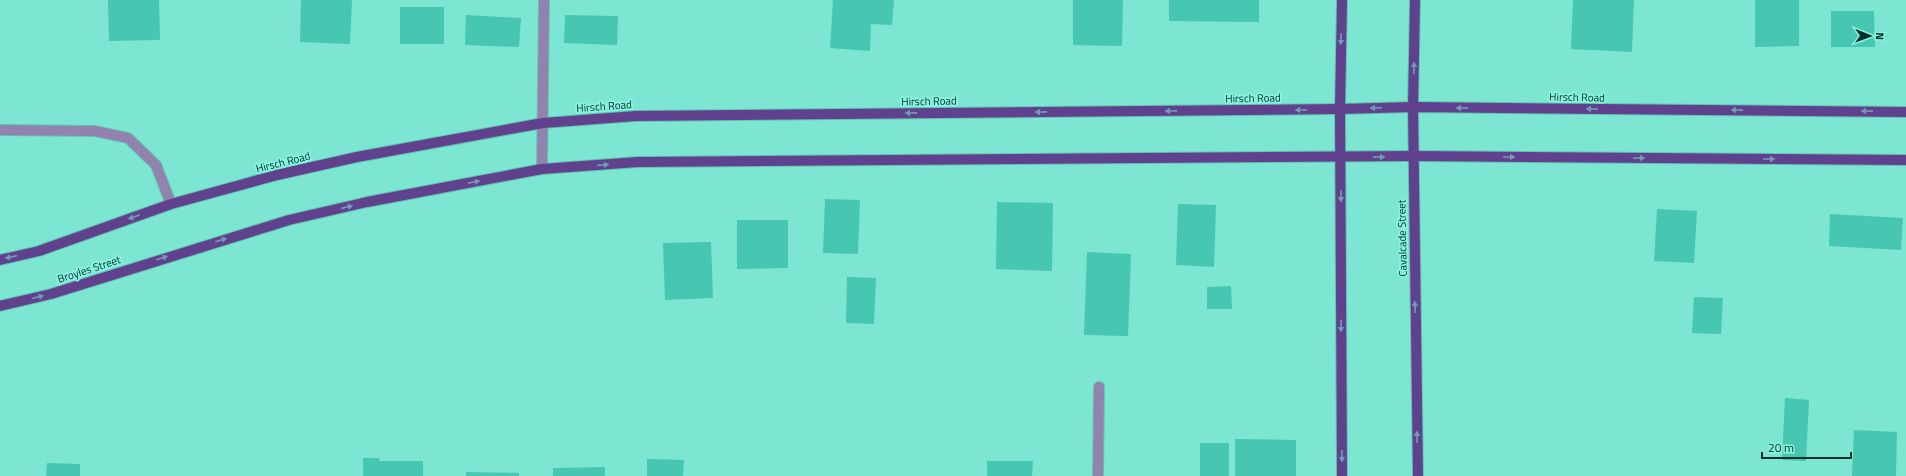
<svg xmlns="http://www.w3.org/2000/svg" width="1906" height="476" font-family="'Titillium Web',sans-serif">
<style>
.building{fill:#47c6b1}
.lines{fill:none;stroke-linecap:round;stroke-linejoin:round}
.minor-casing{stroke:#64c2b0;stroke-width:12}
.major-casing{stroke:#64c2b0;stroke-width:12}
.minor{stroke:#9283ae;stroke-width:10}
.major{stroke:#60418d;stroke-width:10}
.oneway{fill:#759ab6}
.labels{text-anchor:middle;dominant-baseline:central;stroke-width:3.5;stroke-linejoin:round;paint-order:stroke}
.street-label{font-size:11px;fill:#00312a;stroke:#8af3df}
</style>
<rect width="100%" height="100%" fill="#7de6d2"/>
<g class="building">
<path d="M108,0H159L160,40L109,41Z"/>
<path d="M301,0H352L350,44L300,42Z"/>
<path d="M833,0H894L892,25L871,24L870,51L830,48Z"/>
<path d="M1073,0H1123L1122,46L1073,45Z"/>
<path d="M1169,0H1259V22L1169,21Z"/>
<path d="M1573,0H1634L1632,52L1571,49Z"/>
<path d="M1755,0H1799V46L1755,47Z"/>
<rect x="400" y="7" width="44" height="37"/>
<path d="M1831,11H1874L1875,47H1831Z"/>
<path d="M466,15L521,18L519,47L465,45Z"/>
<path d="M565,15L618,16L617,45L564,43Z"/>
<path d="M825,199L860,200L858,254L823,253Z"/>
<path d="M997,202L1053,203L1052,271L996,269Z"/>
<path d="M1178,204L1216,205L1214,267L1176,265Z"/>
<path d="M1657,209L1697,211L1694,263L1654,261Z"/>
<path d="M1830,214L1903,218L1901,250L1829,246Z"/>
<path d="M737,220H788V268L737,269Z"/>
<path d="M711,242L713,298L665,300L663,243Z"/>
<path d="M1087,252L1131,254L1128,336L1084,335Z"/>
<path d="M847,277L876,278L874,324L846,323Z"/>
<path d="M1231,286L1232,309H1207V287Z"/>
<path d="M1694,297L1723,298L1721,334L1692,333Z"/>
<path d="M1785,398L1809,400L1806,461L1782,460Z"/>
<path d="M1854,430L1897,432L1896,476H1852Z"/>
<path d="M1235,439L1296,440V476H1235Z"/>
<rect x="1200" y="443" width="29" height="33"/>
<path d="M363,458H380L379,461H423V476H363Z"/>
<path d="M647,459L684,460L683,476H647Z"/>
<path d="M987,461H1033L1032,476H987Z"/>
<path d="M47,463L80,464V476H46Z"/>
<path d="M605,467V476H553V468Z"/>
<path d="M466,472L519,473V476H466Z"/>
</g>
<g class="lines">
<defs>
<g id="minor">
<path d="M0,130L95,131L128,138L156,165L171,204"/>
<path d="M542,169L544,0"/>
<path d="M1098,476L1099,387"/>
</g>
<g id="major">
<path d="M1342,0L1340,109L1342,476"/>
<path d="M1415,0L1413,107L1418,476"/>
<path d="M0,260L39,251L171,204L277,175L357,157L543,123L636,116L1340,109L1413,107L1906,112"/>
<path d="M0,306L51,294L289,220L367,202L542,169L638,162L1413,156L1906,160"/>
</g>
</defs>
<use href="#minor" class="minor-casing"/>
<use href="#major" class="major-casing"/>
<use href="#minor" class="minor"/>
<use href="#major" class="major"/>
</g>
<defs><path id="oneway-solid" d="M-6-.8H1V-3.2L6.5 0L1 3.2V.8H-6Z"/></defs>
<g class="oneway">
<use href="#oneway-solid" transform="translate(1341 39) rotate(91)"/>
<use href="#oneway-solid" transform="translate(1414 68) rotate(-89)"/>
<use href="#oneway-solid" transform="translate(1376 108) rotate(178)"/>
<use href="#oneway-solid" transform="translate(1462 108) rotate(-179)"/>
<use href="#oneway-solid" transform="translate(1592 109) rotate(-179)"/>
<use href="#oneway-solid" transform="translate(1301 110) rotate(179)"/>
<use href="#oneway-solid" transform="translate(1737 110) rotate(-179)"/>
<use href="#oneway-solid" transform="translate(1171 111) rotate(179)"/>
<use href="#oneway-solid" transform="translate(1867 111) rotate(-179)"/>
<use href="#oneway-solid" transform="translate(1041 112) rotate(179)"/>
<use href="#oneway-solid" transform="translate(911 113) rotate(179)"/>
<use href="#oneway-solid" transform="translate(1379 157) rotate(-1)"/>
<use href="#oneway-solid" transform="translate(1509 157)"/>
<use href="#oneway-solid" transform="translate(1639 158)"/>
<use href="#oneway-solid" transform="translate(1769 159)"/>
<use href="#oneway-solid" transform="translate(603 165) rotate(-4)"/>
<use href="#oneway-solid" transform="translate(474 182) rotate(-11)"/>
<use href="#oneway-solid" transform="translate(1341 196) rotate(90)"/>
<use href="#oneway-solid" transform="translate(347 207) rotate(-13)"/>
<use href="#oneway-solid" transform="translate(134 217) rotate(161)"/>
<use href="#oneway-solid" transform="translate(221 240) rotate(-16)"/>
<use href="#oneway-solid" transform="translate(11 257) rotate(167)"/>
<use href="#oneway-solid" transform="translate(162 258) rotate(-18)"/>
<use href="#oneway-solid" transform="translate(38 297) rotate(-14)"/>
<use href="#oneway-solid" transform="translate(1415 307) rotate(-91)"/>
<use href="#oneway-solid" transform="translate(1341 326) rotate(90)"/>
<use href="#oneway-solid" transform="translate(1417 437) rotate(-91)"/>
<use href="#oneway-solid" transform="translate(1342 456) rotate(90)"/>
</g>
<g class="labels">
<g class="street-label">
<text transform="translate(1577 97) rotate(1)">Hirsch Road</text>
<text transform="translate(1253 98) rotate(-1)">Hirsch Road</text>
<text transform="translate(929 101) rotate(-1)">Hirsch Road</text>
<text transform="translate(604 106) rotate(-4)">Hirsch Road</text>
<text transform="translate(283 162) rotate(-14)">Hirsch Road</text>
<text transform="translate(1402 238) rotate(-91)">Cavalcade Street</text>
<text transform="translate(89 269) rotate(-18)">Broyles Street</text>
</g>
</g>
<g transform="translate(1870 36) rotate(91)" stroke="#8af3df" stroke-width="3" paint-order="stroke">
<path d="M0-3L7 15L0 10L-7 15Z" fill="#00312a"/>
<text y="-6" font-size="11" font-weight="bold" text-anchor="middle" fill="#00312a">N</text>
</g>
<path d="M1762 452v6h89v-6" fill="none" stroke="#00312a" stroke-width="2"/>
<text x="1768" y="452" font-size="12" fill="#00312a" stroke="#8af3df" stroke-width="3" paint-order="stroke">20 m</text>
</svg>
